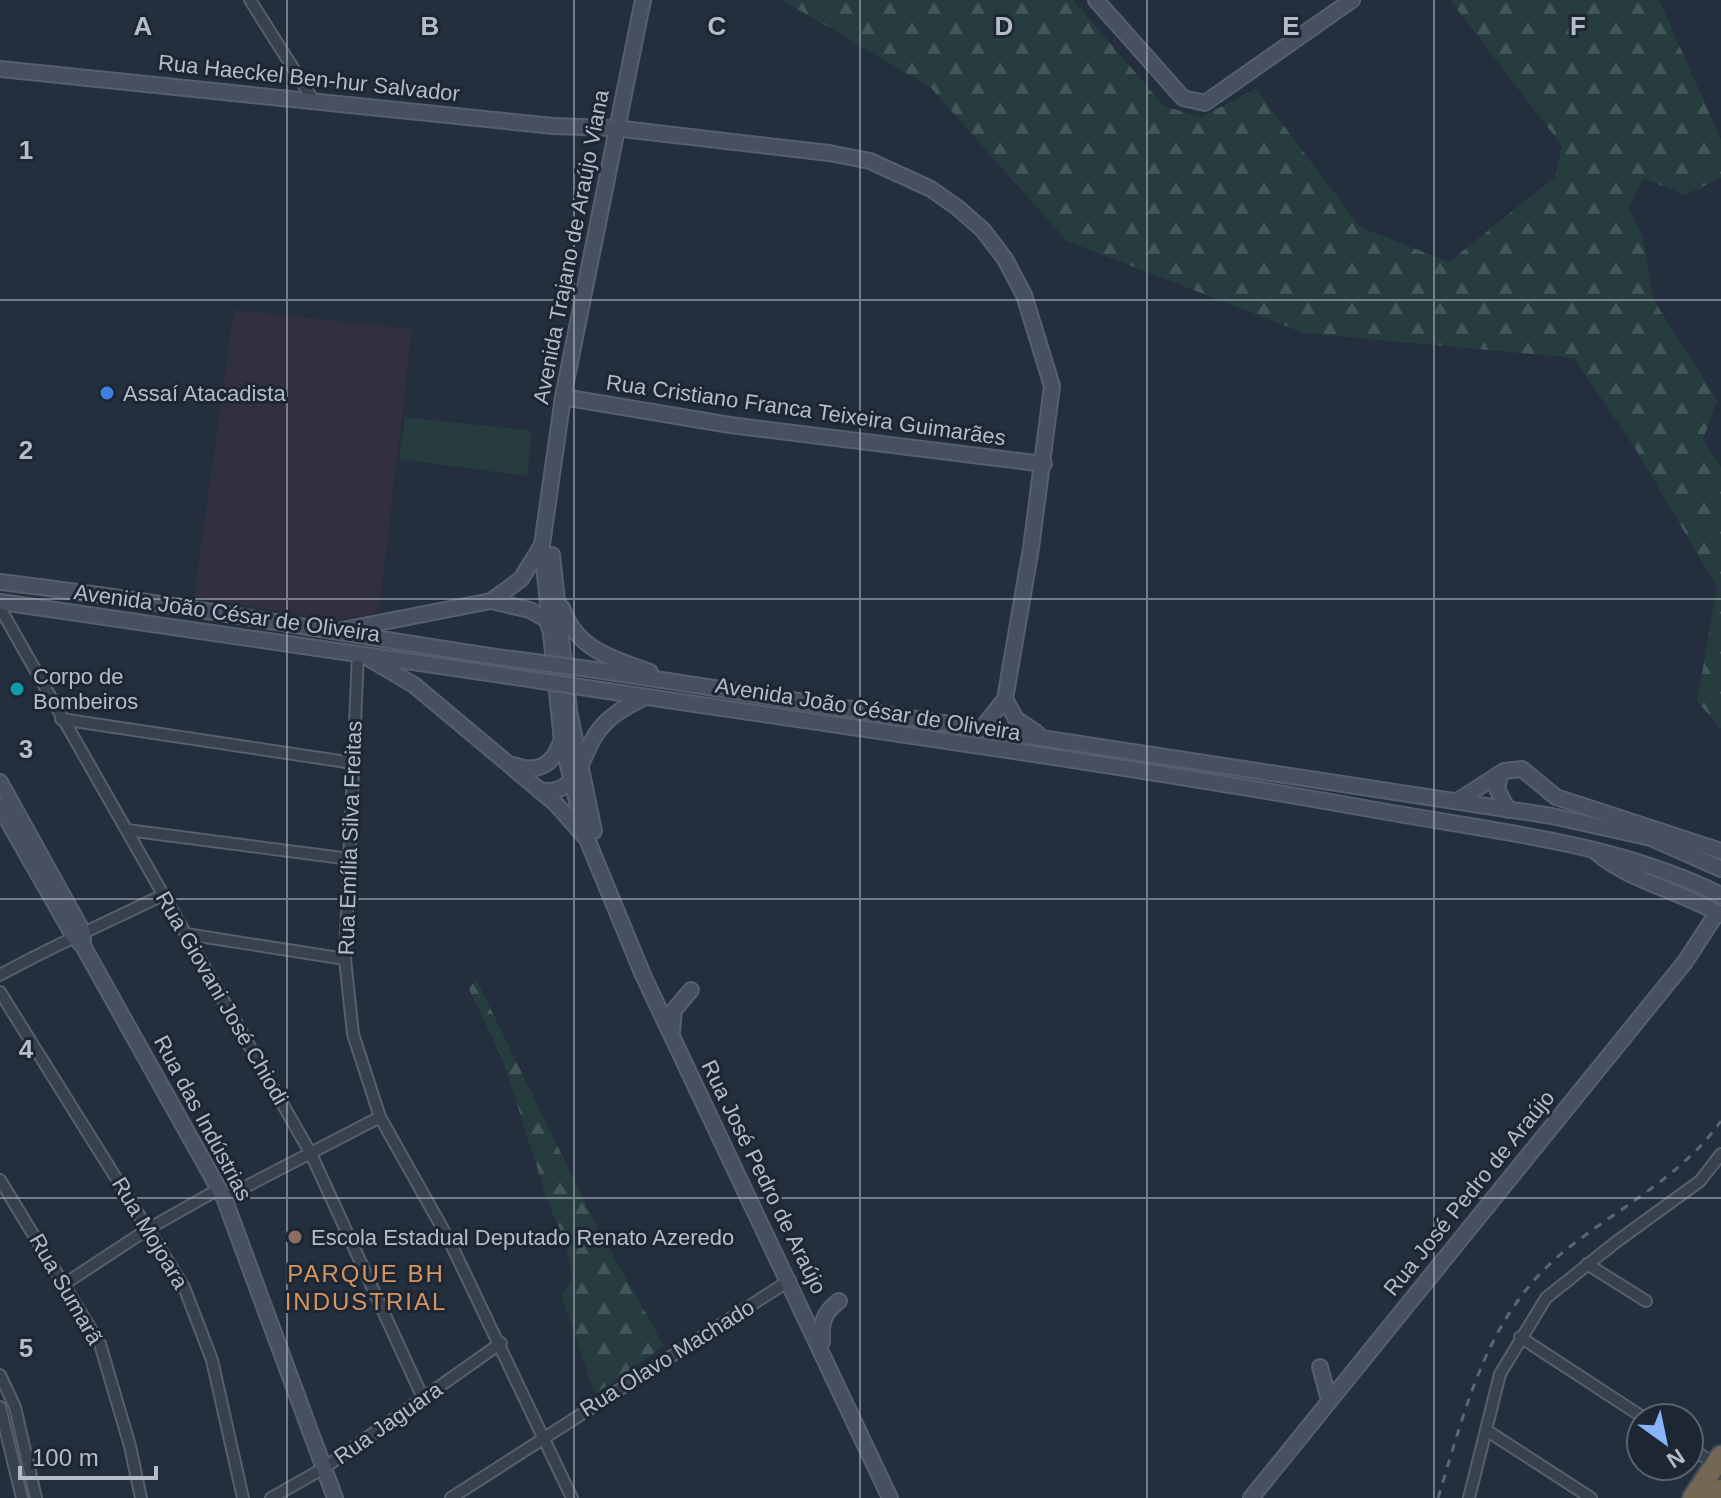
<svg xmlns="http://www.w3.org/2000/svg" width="1721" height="1498" font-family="Arial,sans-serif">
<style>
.medical{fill:#32303f}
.forest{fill:url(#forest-firs)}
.park{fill:#263c3f}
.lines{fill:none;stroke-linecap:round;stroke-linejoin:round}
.street-casing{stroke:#565f6c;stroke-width:14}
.secondary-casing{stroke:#565f6c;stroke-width:18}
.highway-casing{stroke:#434c59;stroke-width:24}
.street{stroke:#38414e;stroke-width:10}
.secondary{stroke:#465061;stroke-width:14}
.highway{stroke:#746855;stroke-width:20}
.rail{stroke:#5a6575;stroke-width:3;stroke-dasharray:8 8;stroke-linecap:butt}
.secondary-bridge-casing{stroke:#565f6c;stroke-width:18;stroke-linecap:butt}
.secondary-bridge{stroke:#465061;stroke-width:14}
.grid{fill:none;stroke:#b4bcc9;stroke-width:2;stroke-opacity:0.55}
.shop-dot{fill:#3f7fe0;stroke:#1d2633;stroke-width:3}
.culture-dot{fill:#0f9aa8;stroke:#1d2633;stroke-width:3}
.education-dot{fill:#8d6e63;stroke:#1d2633;stroke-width:3}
.labels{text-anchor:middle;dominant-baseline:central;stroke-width:6;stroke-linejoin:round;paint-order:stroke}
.street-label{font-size:22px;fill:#b4bcc9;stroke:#1d2633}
.poi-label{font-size:22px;fill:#b4bcc9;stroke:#1d2633;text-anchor:start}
.neighbourhood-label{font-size:24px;letter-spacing:2px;fill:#d59563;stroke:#1d2633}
.grid-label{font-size:26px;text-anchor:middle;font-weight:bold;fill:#b4bcc9;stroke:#1d2633;stroke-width:6;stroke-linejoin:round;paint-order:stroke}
</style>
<defs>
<pattern id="forest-firs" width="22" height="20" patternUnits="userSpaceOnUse" patternTransform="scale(2)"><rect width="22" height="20" fill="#263c3f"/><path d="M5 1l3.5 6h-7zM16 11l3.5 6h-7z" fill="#435659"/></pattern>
</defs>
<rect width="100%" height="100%" fill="#242f3e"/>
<path class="medical" d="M234,310L412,329L379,612L334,621L194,597Z"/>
<g class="forest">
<path d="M782,0H1073L1164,106L1201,117L1256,89L1360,227L1449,262L1555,177L1562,146L1450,0H1659L1721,140V178L1685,195L1643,178L1629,208L1643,237L1653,299L1717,400L1703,439L1721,467V729L1697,701L1717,587L1635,448L1574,358L1304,333L1067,241L930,87Z"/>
<path d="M476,979L596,1225L664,1346L595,1394L562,1297L572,1277L566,1246L548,1202L503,1060L469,989Z"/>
</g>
<path class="park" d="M405,417L532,431L527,476L399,459Z"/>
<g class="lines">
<defs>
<g id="street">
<path d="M250,0L312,98"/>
<path d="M0,608L311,1154L423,1398"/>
<path d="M358,654L345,959L353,1034L380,1117L449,1240L572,1498"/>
<path d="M61,719L353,763"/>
<path d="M127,830L350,859"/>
<path d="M186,934L345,959"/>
<path d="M0,975C54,945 108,922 163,895"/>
<path d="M0,992L184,1287L212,1360L243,1498"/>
<path d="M0,1180L100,1344L130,1446L141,1498"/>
<path d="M224,1198L380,1117"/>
<path d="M1587,1264L1646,1301"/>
<path d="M66,1283L148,1229L219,1189"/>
<path d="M1520,1337L1644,1418"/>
<path d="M0,1375L15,1407L36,1498"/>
<path d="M0,1407L22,1498"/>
<path d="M1486,1430L1591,1498"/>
<path d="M1689,1447L1715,1464"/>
<path d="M271,1498L324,1468L501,1343"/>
<path d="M451,1498L790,1280"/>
<path d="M1469,1498L1500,1374L1546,1298L1616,1242L1700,1181L1721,1154"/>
</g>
<g id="secondary">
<path d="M1096,0L1183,98L1205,103L1352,0"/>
<path d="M0,69L553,126L614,128L829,153L870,161L931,189L958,208L983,230L1005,259L1024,295L1052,386L1031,548L1005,699L982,728"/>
<path d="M563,397L730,425L1044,464"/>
<path d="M552,555L569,711L594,831"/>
<path d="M0,582C166,602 331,632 497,657"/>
<path d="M491,601L530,610L547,620L549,627"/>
<path d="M0,602L495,674"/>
<path d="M562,608C577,650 612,658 650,672"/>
<path d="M342,630L491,601L521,579L542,545"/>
<path d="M363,655L414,685L555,803L587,839L643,975L890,1498"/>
<path d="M596,670L1552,816L1651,838L1721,869"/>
<path d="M594,689C853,728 1113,763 1370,809C1489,831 1612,841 1721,895"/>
<path d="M1005,699L1016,719L1037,733"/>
<path d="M513,765C537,774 553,765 561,742"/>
<path d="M1500,775L1497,789L1508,810"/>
<path d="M0,782L83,932V945"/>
<path d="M539,790C579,798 580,754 599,730C611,714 628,706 645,697"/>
<path d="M1459,800L1504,771L1522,769L1556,797L1721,851"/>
<path d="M0,807L73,935L83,946L224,1198L335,1498"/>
<path d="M585,833L562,741L542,545L563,397L643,0"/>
<path d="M1597,853C1631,882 1682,891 1721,915"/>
<path d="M672,1032L674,1010L691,990"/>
<path d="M822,1342C821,1323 823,1313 839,1301"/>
<path d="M1320,1367L1329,1400"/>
<path d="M1251,1498L1685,962L1717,913"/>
</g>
<g id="highway">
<path d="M1693,1498L1721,1456"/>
<path d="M1715,1498L1721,1490"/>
</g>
</defs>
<use href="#street" class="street-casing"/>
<use href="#secondary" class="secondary-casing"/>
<use href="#highway" class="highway-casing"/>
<use href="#street" class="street"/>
<use href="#secondary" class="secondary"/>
<use href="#highway" class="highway"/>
<path class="rail" d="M1438,1498C1467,1404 1487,1313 1567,1249C1620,1207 1681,1177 1721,1121"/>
<defs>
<g id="secondary-bridge">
<path d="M497,657L596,670"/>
<path d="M495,674L594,689"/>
</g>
</defs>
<use href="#secondary-bridge" class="secondary-bridge-casing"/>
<use href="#secondary-bridge" class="secondary-bridge"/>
</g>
<path class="grid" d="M287,0V1498M574,0V1498M860,0V1498M1147,0V1498M1434,0V1498M0,300H1721M0,599H1721M0,899H1721M0,1198H1721"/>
<circle class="shop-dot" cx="107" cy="393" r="8"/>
<circle class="culture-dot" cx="17" cy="689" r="8"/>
<circle class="education-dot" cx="295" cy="1237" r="8"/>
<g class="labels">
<g class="street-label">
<text transform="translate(309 78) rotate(6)">Rua Haeckel Ben-hur Salvador</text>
<text transform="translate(571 247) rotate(-79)">Avenida Trajano de Araújo Viana</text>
<text transform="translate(806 410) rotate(8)">Rua Cristiano Franca Teixeira Guimarães</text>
<text transform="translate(227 613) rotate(8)">Avenida João César de Oliveira</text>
<text transform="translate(868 709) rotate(9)">Avenida João César de Oliveira</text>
<text transform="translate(350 838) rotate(-88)">Rua Emília Silva Freitas</text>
<text transform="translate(222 998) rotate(60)">Rua Giovani José Chiodi</text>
<text transform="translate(203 1118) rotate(62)">Rua das Indústrias</text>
<text transform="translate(764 1177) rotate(64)">Rua José Pedro de Araújo</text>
<text transform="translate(1469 1193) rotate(-51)">Rua José Pedro de Araújo</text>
<text transform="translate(150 1233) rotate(59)">Rua Mojoara</text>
<text transform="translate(66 1289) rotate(60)">Rua Sumarã</text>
<text transform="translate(667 1358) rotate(-32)">Rua Olavo Machado</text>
<text transform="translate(388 1423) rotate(-35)">Rua Jaguara</text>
</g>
<g class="poi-label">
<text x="123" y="393">Assaí Atacadista</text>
<text x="33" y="676">Corpo de<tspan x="33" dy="25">Bombeiros</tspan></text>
<text x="311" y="1237">Escola Estadual Deputado Renato Azeredo</text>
</g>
<g class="neighbourhood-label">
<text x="366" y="1273">PARQUE BH<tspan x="366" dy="28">INDUSTRIAL</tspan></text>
</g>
</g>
<g class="grid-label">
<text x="143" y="35">A</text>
<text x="430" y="35">B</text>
<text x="717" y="35">C</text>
<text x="1004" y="35">D</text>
<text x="1291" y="35">E</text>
<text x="1578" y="35">F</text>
<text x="26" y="159">1</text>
<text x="26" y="459">2</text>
<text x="26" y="758">3</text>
<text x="26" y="1058">4</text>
<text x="26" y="1357">5</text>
</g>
<g transform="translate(1665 1442) rotate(147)"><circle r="38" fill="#1d2633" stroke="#59626f" stroke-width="2"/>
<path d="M0-6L14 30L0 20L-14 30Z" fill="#8ab4f8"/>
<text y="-12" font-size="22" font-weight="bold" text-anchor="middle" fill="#b4bcc9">N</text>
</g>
<path d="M20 1466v12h136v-12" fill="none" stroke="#b4bcc9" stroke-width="4"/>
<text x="32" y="1466" font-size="24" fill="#b4bcc9" stroke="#1d2633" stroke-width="6" paint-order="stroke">100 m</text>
</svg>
